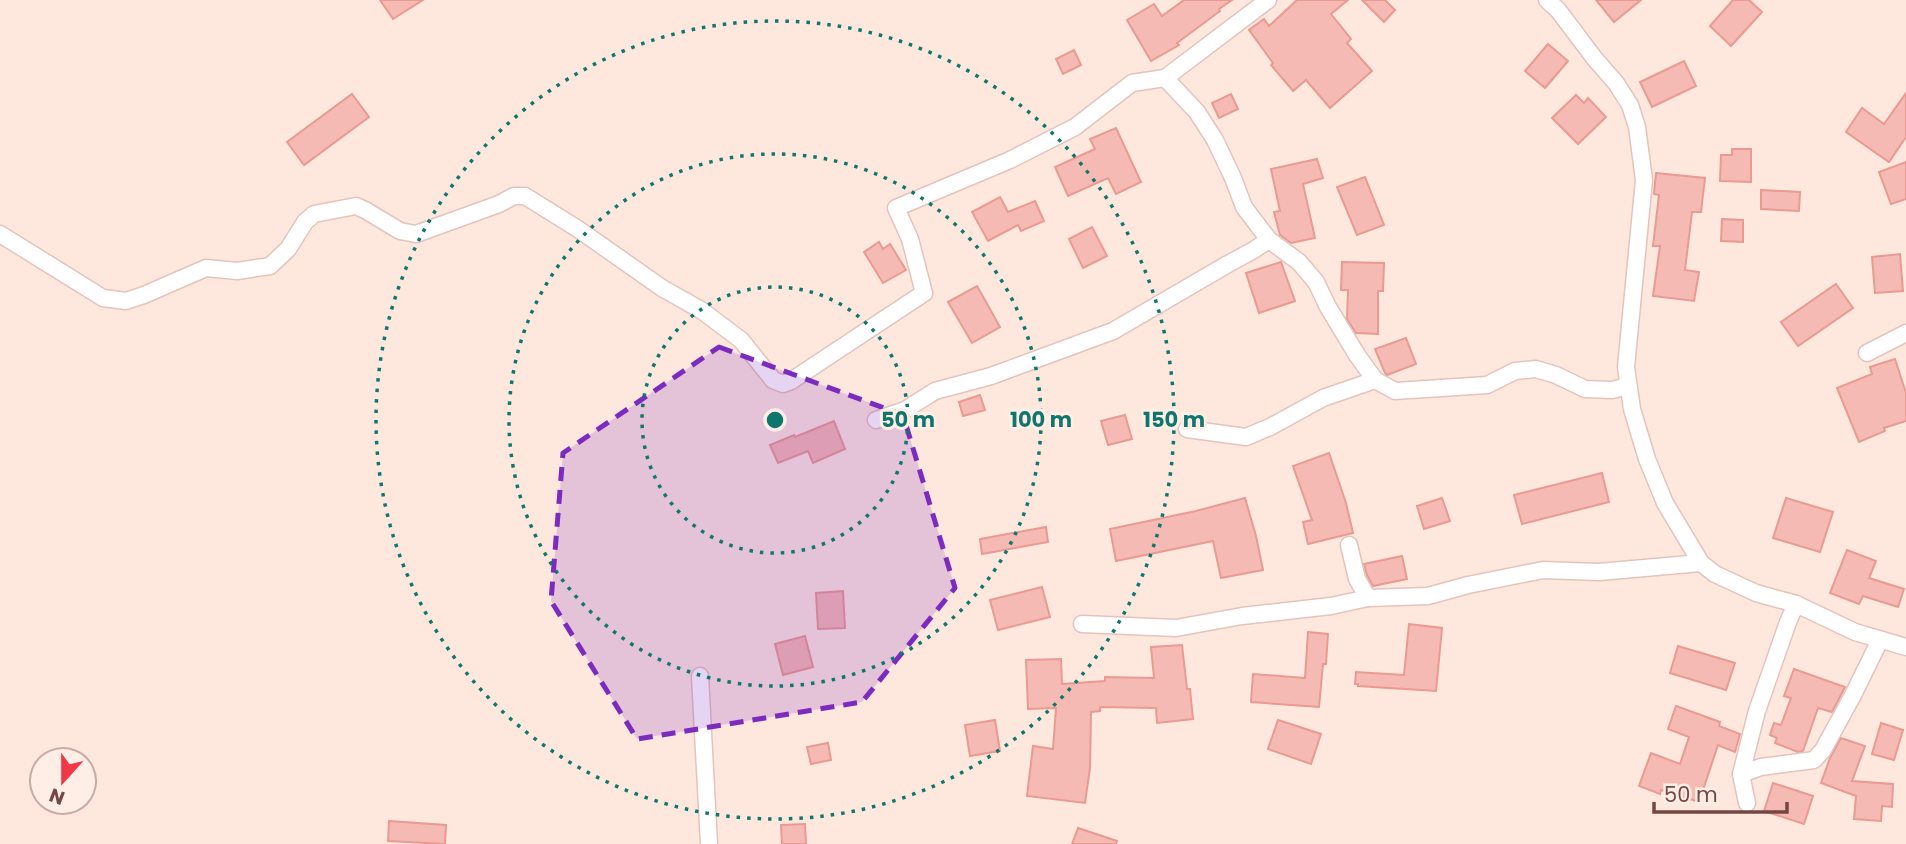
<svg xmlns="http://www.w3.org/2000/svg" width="1906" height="844" font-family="Poppins,sans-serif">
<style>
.building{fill:#f5bab3;stroke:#e99a92;stroke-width:2}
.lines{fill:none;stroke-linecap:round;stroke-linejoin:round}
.minor-casing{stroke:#e4c3bc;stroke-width:19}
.minor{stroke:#fff;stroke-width:16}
.marked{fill:#7b2cbf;fill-opacity:0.2;stroke:#7b2cbf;stroke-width:5;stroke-dasharray:14 9;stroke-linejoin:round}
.ring{fill:none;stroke:#0f766e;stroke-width:3.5;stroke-dasharray:3.5 7}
.centre{fill:#0f766e;stroke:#ffeee6;stroke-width:3.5}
.ring-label{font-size:21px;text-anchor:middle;font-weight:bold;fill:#0f766e;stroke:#ffeee6;stroke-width:6;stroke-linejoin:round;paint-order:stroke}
</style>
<rect width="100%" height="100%" fill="#fee8de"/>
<g class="building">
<path d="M380,0H423L393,19Z"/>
<path d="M1184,0H1232L1219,9L1220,11L1177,43L1179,45L1151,61L1127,20L1154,4L1162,16Z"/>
<path d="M1297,0H1348L1331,14L1351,39L1347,43L1372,71L1330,108L1306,80L1293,91L1271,65L1273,63L1249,30L1264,19L1269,26Z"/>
<path d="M1362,0H1385L1395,10L1384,22Z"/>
<path d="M1596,0H1641L1614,22Z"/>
<path d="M1733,0H1749L1762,12L1731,46L1710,26Z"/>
<path d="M1548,44L1568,61L1545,88L1525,71Z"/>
<path d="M1074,50L1081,65L1063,74L1056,59Z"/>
<path d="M1684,61L1696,86L1652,107L1640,82Z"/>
<path d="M1906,93V137L1889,162L1846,132L1862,108L1884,124Z"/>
<path d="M352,94L369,117L304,165L287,142Z"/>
<path d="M1231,94L1238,109L1219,118L1212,103Z"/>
<path d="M1576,95L1584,103L1588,98L1606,117L1578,144L1552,118Z"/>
<path d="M1116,128L1141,182L1116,194L1108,178L1068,196L1055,167L1095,149L1090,139Z"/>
<path d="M1732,149H1751V182L1720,181L1721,155H1732Z"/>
<path d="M1317,159L1323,178L1303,184L1315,238L1291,243L1280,235L1274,212L1280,211L1271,169Z"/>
<path d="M1906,162V199L1891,204L1879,172Z"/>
<path d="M1656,173L1705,178L1701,212H1692L1685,270L1699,272L1694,301L1653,296L1660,246H1653L1659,195L1654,194Z"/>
<path d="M1365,177L1384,225L1357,235L1337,187Z"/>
<path d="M1761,190L1800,192L1799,211L1761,209Z"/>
<path d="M1000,197L1008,212L1035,201L1044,221L1021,231L1018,225L988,241L972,212Z"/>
<path d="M1722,219L1743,220V242L1721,241Z"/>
<path d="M1092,227L1107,256L1083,268L1069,239Z"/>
<path d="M879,242L883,249L890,244L906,270L883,283L864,252Z"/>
<path d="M1900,254L1903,291L1875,293L1872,257Z"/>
<path d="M1281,262L1295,301L1259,313L1246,273Z"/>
<path d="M1342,262L1384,263L1383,291H1378V334L1356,333L1347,319L1348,290H1341Z"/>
<path d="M1836,284L1853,308L1798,346L1781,322Z"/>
<path d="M977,286L1000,327L972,343L948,302Z"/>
<path d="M1406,338L1416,364L1387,375L1385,373L1375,349Z"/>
<path d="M1895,359L1906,393V421L1884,428L1885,431L1859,442L1837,388L1872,374L1870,367Z"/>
<path d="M980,395L985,410L963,416L959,402Z"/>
<path d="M1125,415L1132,439L1108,445L1101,421Z"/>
<path d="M834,421L845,449L813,463L808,451L778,463L770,445L794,435L795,437Z"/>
<path d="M1329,453L1346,503L1353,533L1308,544L1303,522L1312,520L1293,466Z"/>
<path d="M1602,473L1609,502L1522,524L1514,495Z"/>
<path d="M1245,498L1256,536L1263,570L1221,578L1213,541L1116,561L1110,529L1196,511Z"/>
<path d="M1442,498L1450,521L1424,529L1417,506Z"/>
<path d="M1786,498L1833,512L1820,552L1773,538Z"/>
<path d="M1046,527L1048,542L982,554L980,539Z"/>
<path d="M1847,550L1876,561L1869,578L1904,589L1898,607L1863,596L1859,604L1830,593Z"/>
<path d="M1402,556L1407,579L1373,586L1367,575L1364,564Z"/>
<path d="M1042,587L1050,617L998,630L990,600Z"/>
<path d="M843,591L845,628L818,629L816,593Z"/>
<path d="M1409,624L1442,628L1436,691L1358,686V684H1355L1356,672L1404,675Z"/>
<path d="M1308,632L1328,634L1326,664H1323L1319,707L1251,702L1253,674L1305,678Z"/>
<path d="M805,636L813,667L783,675L775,644Z"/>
<path d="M1182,645L1187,689H1190L1193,719L1157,723L1156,708L1100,707V711L1091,712L1090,768L1085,803L1027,796L1033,746L1053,749L1056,708L1028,709L1026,660L1061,659L1062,684L1105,681V677L1154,678L1151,647Z"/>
<path d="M1678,646L1735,663L1726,690L1670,673Z"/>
<path d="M1794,669L1845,687L1832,712L1818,708L1803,751L1798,752L1775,743L1777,738L1770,735L1774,723L1781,725L1791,698L1784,696Z"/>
<path d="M1676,706L1720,722L1719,726L1740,734L1735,752L1718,745L1699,802L1661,790L1660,794L1639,786L1651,753L1680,764L1689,737L1668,729Z"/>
<path d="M995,720L1000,751L970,756L965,725Z"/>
<path d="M1278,720L1321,734L1311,764L1268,749Z"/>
<path d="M1881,723L1903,730L1894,760L1872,754Z"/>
<path d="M1841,738L1865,746L1852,781L1893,784L1892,807L1882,806L1881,821L1854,819L1856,796L1821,783L1830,758Z"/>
<path d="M828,743L831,760L811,764L807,747Z"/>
<path d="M1773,783L1813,796L1804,824L1764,811Z"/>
<path d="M389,821L446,825L445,844L388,841Z"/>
<path d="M805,824L806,844H782L781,825Z"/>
<path d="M1078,828L1117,841L1116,844H1072Z"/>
</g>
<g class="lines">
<defs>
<g id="minor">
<path d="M1547,0L1558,10L1595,59L1616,83L1630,105L1637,127L1644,180L1626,367L1632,409L1647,459L1665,503L1701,563L1715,574L1756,593L1796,604L1855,632L1906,647"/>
<path d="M1165,78L1197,112L1215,140L1233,178L1244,207L1269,240L1299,262L1316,282L1328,307L1357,355L1375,380L1395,391L1487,385L1515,371L1536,369L1556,375L1585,389L1612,390L1628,386"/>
<path d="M0,234L103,298L126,301L144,295L206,268L237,271L270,266L288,249L305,222L314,214L356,206L365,210L400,231L416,234L499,204L514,196H525L578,229L662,288L701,310L741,340L773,380L783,384L791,381L924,293L910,239L896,208L1010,160L1075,127L1132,83L1165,78L1268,0"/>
<path d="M1867,353L1906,333"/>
<path d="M876,420L905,410L935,391L991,376L1113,331L1228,264L1252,251L1269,240"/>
<path d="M1187,429L1246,437L1270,427L1323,398L1375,380"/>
<path d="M1349,545L1357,579L1368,598L1428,596L1468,585L1543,570L1599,572L1701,563"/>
<path d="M1082,624L1176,628L1242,616L1331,606L1368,598"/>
<path d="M700,676L709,844"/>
<path d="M1741,774L1761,767L1814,760L1823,750L1853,695L1880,640"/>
<path d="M1747,803L1741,774L1757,711L1788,622L1796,604"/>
</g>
</defs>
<use href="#minor" class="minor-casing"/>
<use href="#minor" class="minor"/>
</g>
<path class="marked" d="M719,347L903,415L955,588L862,702L637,739L551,601L563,453Z"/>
<g class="ring">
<circle cx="775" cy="420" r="133"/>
<circle cx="775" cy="420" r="266"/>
<circle cx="775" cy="420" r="399"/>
</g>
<circle cx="775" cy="420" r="10" class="centre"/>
<g class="ring-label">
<text x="908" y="427">50 m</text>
<text x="1041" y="427">100 m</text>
<text x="1174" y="427">150 m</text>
</g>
<g transform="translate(63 781) rotate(201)"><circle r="33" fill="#ffeee6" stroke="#c8aba5" stroke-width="2"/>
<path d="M0-5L12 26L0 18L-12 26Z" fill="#f23846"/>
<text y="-10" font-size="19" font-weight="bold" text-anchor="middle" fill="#754744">N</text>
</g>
<path d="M1654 802v10h133v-10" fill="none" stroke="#754744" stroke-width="3.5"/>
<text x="1664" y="802" font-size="21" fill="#754744" stroke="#ffeee6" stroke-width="5" paint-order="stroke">50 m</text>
</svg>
